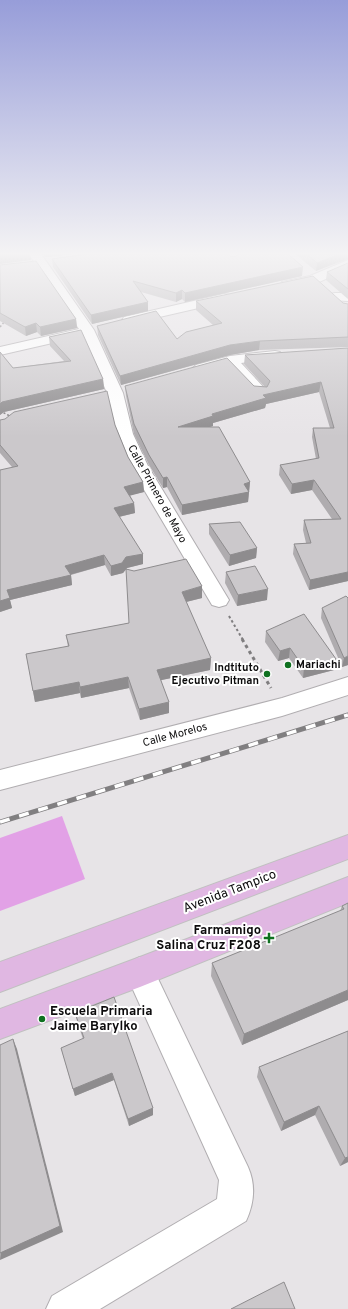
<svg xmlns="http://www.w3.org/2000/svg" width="348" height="1309" font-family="Overpass,sans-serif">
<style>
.green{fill:#e2a1e6}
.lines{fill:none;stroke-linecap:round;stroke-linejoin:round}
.minor-casing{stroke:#b1aeb1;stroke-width:2}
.major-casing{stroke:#c0c0c0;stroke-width:2}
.path-far2{stroke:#7f7d7f;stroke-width:1.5;stroke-dasharray:2 2;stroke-linecap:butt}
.path-far1{stroke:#7f7d7f;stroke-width:2;stroke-dasharray:2.5 2.5;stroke-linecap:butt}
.path{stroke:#7f7d7f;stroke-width:3;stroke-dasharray:3.5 3.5;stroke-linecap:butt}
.minor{fill:#fff;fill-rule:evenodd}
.major{fill:#e0b7e2;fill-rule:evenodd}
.rail-casing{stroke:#817f81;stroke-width:5}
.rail{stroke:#fff;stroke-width:3.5;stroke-dasharray:10;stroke-linecap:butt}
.wall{fill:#afacaf}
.shaded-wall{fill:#8e8c8e}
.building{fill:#cbc8cb;stroke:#8e8c8e}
.poi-dot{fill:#0f7120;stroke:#fff;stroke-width:1.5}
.labels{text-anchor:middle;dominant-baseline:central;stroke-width:4;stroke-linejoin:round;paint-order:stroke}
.street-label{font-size:11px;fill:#0c0b0c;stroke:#fff}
.poi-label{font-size:11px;font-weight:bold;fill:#0c0b0c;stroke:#fff;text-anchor:start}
.near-street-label{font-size:13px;fill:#0c0b0c;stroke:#fff}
.near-poi-label{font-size:13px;font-weight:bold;fill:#0c0b0c;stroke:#fff;text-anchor:end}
</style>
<rect width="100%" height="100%" fill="#e7e4e7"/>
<path class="green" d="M62,816L85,879L0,911V838Z"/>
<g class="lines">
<defs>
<g id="minor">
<path d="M29,254H41L94,330L123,393L133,434L148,466L229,600L226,605L219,607L212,605L130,466L117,434L107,393L83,336L0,355V347L79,329Z"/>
<path d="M348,260V269L319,282L287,289L282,288L280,285L282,282L310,276Z"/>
<path d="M335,293H348V301L330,300L328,297L330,294Z"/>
<path d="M224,294L229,295L231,298L229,301L129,324L124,323L122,320L124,317Z"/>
<path d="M275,351L280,352L282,355L280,358L241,363L268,392L266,395H254L227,366L201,373L196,371L193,368L196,365L230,356Z"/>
<path d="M348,677V695L282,716L0,790V770L282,698Z"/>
<path d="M140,957L150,962L248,1167C256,1185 254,1204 246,1221L100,1309H46L52,1296L217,1199L219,1180L125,972L130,962Z"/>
</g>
<g id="major">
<path d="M348,835V859L0,992V962Z"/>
<path d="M348,877V903L140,987L0,1039V1009L140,957Z"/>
</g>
</defs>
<use href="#minor" class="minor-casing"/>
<use href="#major" class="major-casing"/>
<g class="path-far2">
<path d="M0,327L5,321"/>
<path d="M0,411L10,416"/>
</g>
<path class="path-far1" d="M229,616L243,640"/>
<path class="path" d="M242,639L271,688"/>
<use href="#minor" class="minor"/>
<use href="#major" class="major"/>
<defs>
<path id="rail" d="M0,822L348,715"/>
</defs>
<use href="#rail" class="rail-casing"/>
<use href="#rail" class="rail"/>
</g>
<g class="wall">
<path d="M42,254H73L46,257Z"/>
<path d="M238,254H288L302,276L185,302L182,299L176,302L141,292L148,311L92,324L53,267L52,259L230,256L235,257L238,255Z"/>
<path d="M295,254H348L316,271Z"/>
<path d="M348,263V299L326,280L327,272Z"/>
<path d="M0,265L76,319L77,328L41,336L37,332L26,336L0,321Z"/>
<path d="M196,301L343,303L348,304V347L259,350L230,355L121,385L98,335L97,326L177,339L213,325L196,310Z"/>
<path d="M49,337L103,379L104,389L4,412L0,415V352L13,368L64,361L50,346Z"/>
<path d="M348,348V581L309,590L293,554L294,544L306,543L303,530L304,520L332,519L312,490L291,494L279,475L280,465L316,459L312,437L313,428H330L319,392L266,404L265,408L213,423V426L210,427L250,482L248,502L182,515L167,487L163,488L149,465L134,434L126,396L125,386L265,387L244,364L245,355Z"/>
<path d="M0,420L115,425L128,457L143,482L144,492L130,495L134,503L135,513L119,517L143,564L127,568L123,573L111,576L105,565L71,575L72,585L10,600L12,608L0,612L12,467L0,453Z"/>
<path d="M209,524L257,548L256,558L229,566L209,534Z"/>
<path d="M226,572L267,600L237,606L225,583Z"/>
<path d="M202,586V598L186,602L211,658L210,670L161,680L169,713L140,720L129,688L81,698L80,693L35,702L26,654L68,647L66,635L129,623Z"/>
<path d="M322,608L348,665L342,667L321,618Z"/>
<path d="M266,631L336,659L334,670L303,678L289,658L278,661L265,642Z"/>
<path d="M348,903V1000L242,1045L211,976L212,963L340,911L342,906Z"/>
<path d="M75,1013L153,1108V1115L129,1126L114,1080L75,1096L61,1048L83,1039L77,1021Z"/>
<path d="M348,1031V1162L340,1166L315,1115L281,1131L257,1077L259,1067Z"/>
</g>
<g class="shaded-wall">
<path d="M9,254H30L31,260L0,264V255Z"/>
<path d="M45,254H73L46,257Z"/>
<path d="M340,254H348V259L316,271L317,263Z"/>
<path d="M303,267L302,276L185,302V293Z"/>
<path d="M182,290V299L176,302V293Z"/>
<path d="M148,302V311L92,324L91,315Z"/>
<path d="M76,319L77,328L41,336L40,327Z"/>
<path d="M36,323L37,332L26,336L25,327Z"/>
<path d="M260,341L259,350L230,355L121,385L120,376L230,345Z"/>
<path d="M103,379L104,389L4,412L0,415V404L2,402Z"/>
<path d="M321,382L319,392L266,404L265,408L213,423V426L178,437V427L212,414L263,395Z"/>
<path d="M167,477V487L163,488V478Z"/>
<path d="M314,480L312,490L291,494L292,484Z"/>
<path d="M143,482L144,492L125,497L124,487Z"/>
<path d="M250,482L248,502L182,515V505L244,484Z"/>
<path d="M134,503L135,513L114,518V508Z"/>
<path d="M257,548L256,558L229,566L230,555Z"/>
<path d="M143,554V564L127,568L123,573L111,576V566L126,557Z"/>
<path d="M104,555L105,565L69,575H71L72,585L10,600L12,608L0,612V601L7,590L65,566Z"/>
<path d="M348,572V581L309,590L310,580Z"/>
<path d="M202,586V598L182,603V592Z"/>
<path d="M268,589L267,600L237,606L238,595Z"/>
<path d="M290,648L289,658L278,661L280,651Z"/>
<path d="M348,656V665L342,667L344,658Z"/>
<path d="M211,658L210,670L157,681V670Z"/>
<path d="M336,659L334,670L303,678L304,668Z"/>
<path d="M128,677L129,688L81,698L80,687Z"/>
<path d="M79,682L80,693L35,702L33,691Z"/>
<path d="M169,702V713L140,720L139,709Z"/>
<path d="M348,990V1000L242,1045L244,1034Z"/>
<path d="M13,1039L17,1049L63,1232L0,1260Z"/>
<path d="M112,1073L114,1080L75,1096L73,1089Z"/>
<path d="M319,1106L315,1115L281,1131L284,1122Z"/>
<path d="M153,1108V1115L129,1126L128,1119Z"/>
<path d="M348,1157V1162L340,1166L345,1158Z"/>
</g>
<g class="building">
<path d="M0,254H9L0,255Z"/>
<path d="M87,254H229L230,256L235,257L239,254H288L303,267L185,293L182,290L176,293L133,281L148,302L91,315L52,259Z"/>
<path d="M307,254H340L317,263Z"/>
<path d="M36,261L76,319L40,327L36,323L25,327L0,313V265Z"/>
<path d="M348,263V289L327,272Z"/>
<path d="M313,276L343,303L348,304V337L260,341L230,345L120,376L97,326L156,311L177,339L186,332L222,323L196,301Z"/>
<path d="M81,330L103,379L2,402L0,404V352L13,368L71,361L49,337Z"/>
<path d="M348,348V572L310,580L294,544L311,543L304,520L341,519L314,480L292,484L280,465L319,458L313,428H334L321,382L263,395L266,398L212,414L213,416L178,427H219L250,482L244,484L249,492L182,505L167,477L163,478L149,455L134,424L125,386L227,358L254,386L267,387L270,381L245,355Z"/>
<path d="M107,391L115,425L128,457L143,482L124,487L134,503L114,508L143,554L126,557L122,563L111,566L104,555L65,566L71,575L7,590L10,598L0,601V470L18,466L0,445V420L5,419L14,412Z"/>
<path d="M240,522L257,548L230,555L209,524Z"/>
<path d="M186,559L202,586L182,592L211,658L157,670L169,702L139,709L128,677L80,687L79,682L33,691L26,654L69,646L66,635L129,623L126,569L134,571Z"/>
<path d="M255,566L268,589L238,595L226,572Z"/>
<path d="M346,596L348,598V656L344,658L322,608Z"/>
<path d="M304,614L336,659L304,668L290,648L280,651L266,631Z"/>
<path d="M348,903V990L244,1034L212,963L344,909L342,906Z"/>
<path d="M114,997L153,1108L128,1119L112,1073L73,1089L61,1048L84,1038L75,1013Z"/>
<path d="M348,1031V1157L345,1158L319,1106L284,1122L259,1067Z"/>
<path d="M13,1039L60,1226L0,1253V1045Z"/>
<path d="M284,1282L295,1309H231Z"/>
</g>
<linearGradient id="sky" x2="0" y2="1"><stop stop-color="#979dd9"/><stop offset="0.58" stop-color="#f4f3f4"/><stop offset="1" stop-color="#f4f3f4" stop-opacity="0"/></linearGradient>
<rect width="348" height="437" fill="url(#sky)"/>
<g class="poi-dot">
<circle cx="288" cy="665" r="4"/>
<circle cx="267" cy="674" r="4"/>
<path d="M267 932h4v4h4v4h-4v4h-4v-4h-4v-4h4z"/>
<circle cx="42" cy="1019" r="4"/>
</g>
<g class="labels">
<g class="street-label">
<text transform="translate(157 494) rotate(61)">Calle Primero de Mayo</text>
<text transform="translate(175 735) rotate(-15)">Calle Morelos</text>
</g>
<g class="poi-label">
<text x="296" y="665">Mariachi</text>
<text x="259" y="668" text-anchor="end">Indtituto<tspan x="259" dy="13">Ejecutivo Pitman</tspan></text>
</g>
<g class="near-street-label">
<text transform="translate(230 892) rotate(-21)">Avenida Tampico</text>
</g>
<g class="near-poi-label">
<text x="261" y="931">Farmamigo<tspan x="261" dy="15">Salina Cruz F208</tspan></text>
<text x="50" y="1012" text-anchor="start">Escuela Primaria<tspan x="50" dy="15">Jaime Barylko</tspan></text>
</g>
</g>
</svg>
